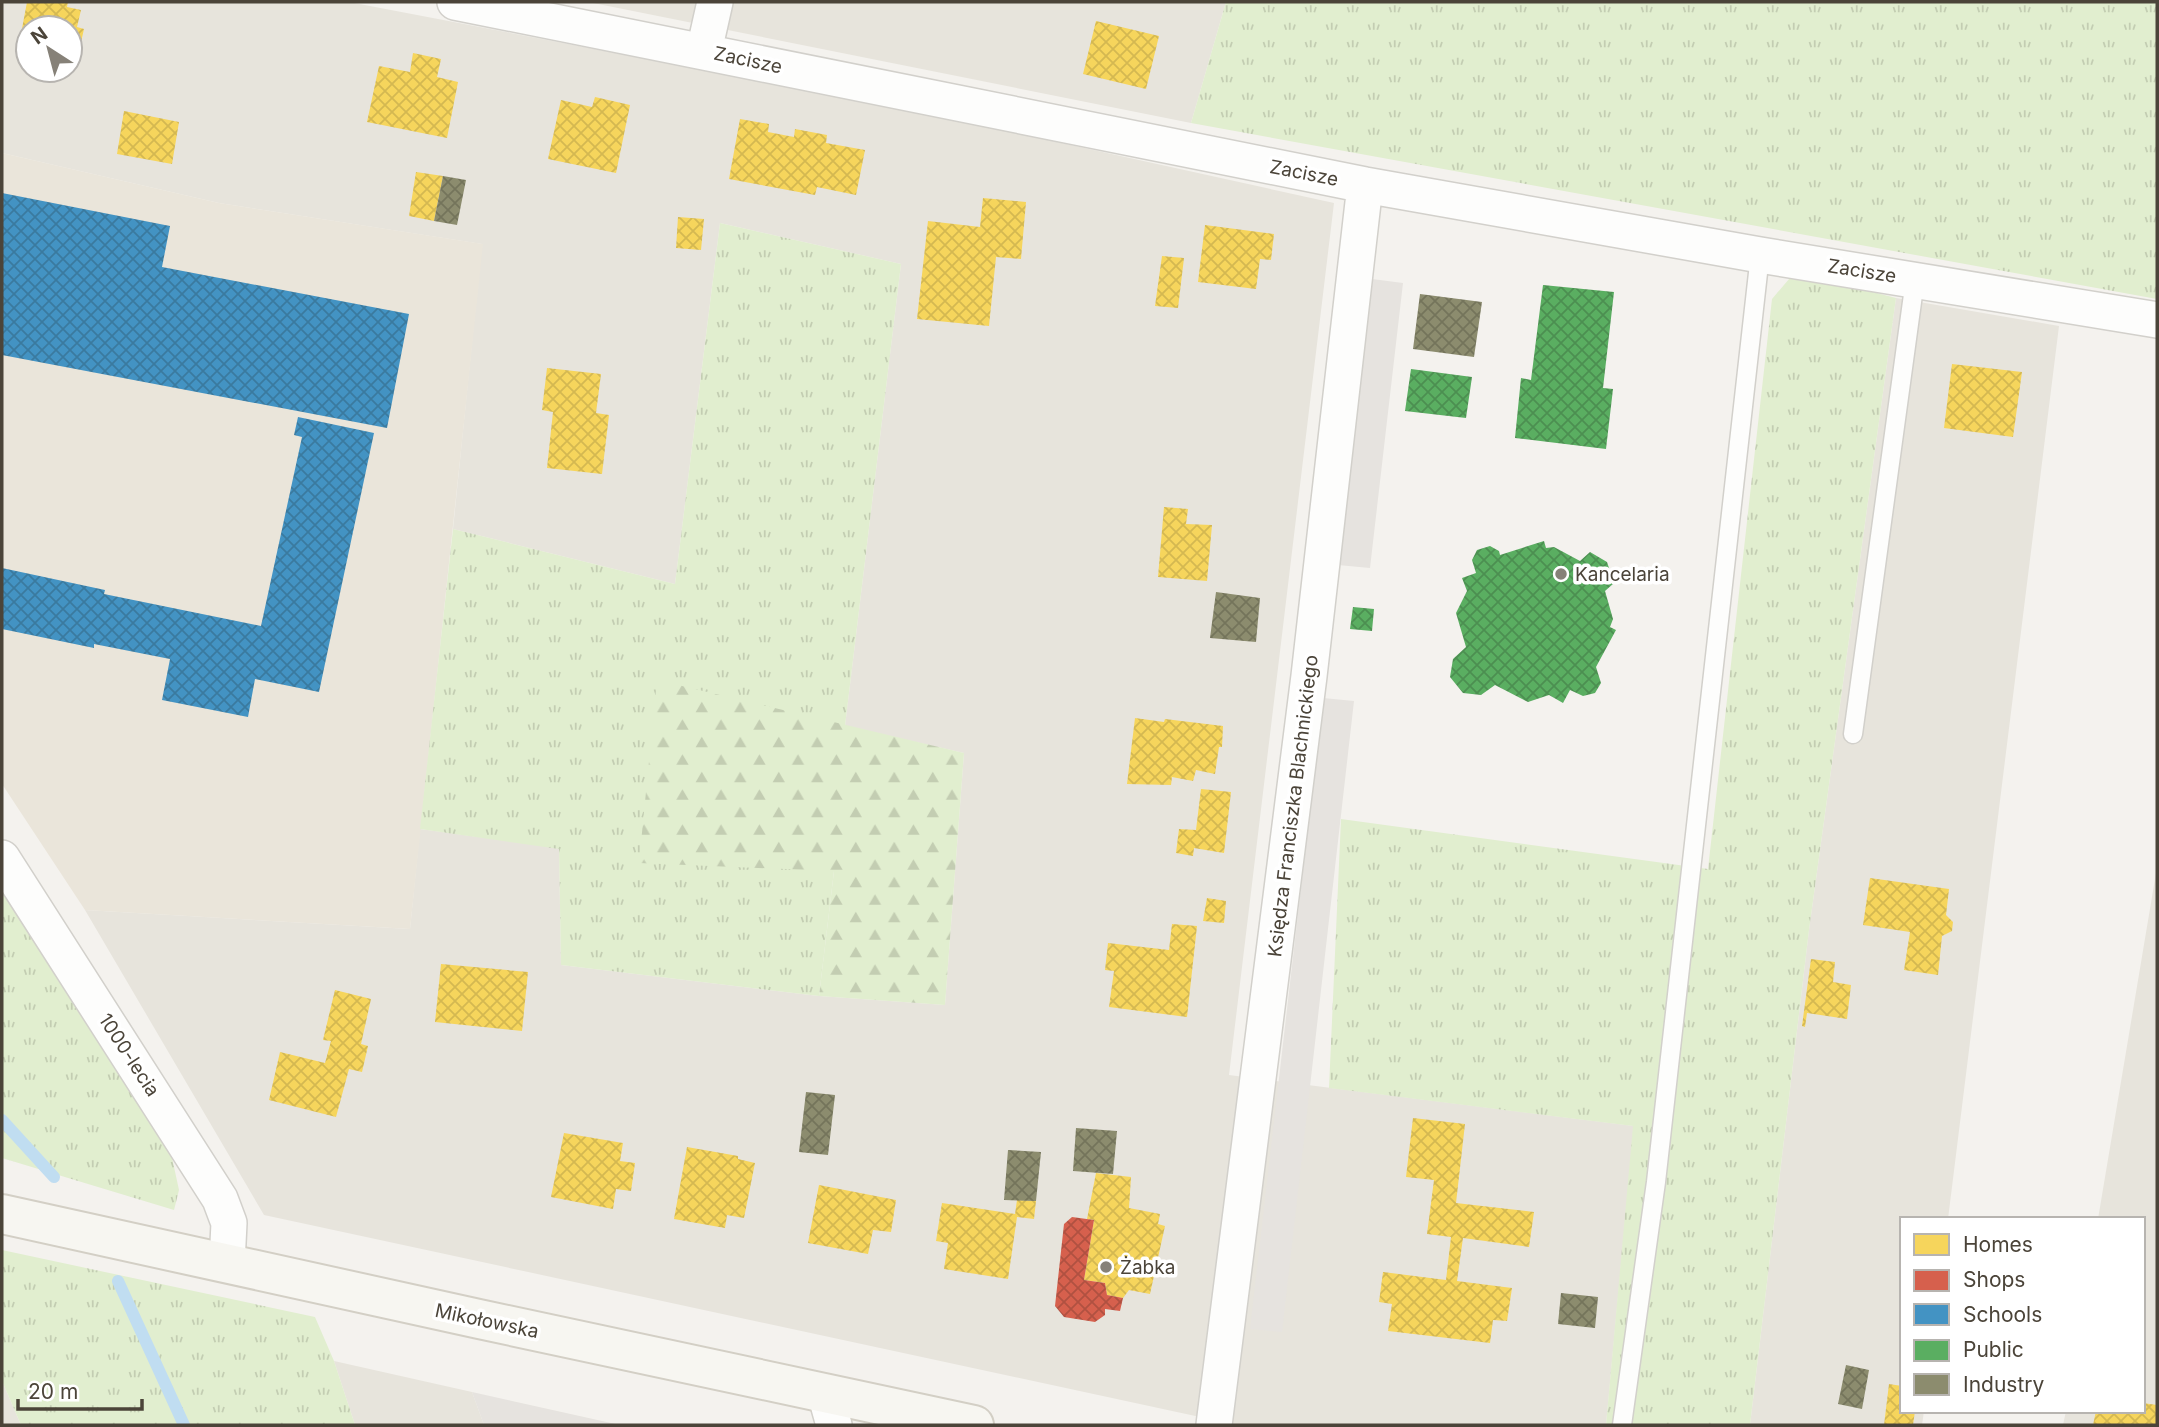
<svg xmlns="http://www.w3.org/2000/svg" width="2159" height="1427" viewBox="0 0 2159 1427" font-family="Inter,sans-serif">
<defs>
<pattern id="grass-tufts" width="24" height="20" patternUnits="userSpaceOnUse" patternTransform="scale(1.75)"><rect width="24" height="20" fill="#e1eecf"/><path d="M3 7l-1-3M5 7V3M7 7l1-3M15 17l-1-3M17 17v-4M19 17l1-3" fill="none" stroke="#c3cdb2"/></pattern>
<pattern id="forest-firs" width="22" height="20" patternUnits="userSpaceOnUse" patternTransform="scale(1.75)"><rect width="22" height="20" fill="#e1eecf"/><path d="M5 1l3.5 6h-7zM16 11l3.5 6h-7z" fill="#c3cdb2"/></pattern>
<pattern id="homes-cross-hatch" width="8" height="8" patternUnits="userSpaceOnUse" patternTransform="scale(1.75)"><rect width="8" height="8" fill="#f6d55c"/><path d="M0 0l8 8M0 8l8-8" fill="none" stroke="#d4b851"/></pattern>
<pattern id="shops-cross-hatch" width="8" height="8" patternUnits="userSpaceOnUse" patternTransform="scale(1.75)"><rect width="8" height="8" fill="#d6604d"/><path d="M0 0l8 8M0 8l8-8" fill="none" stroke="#b05141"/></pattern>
<pattern id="schools-cross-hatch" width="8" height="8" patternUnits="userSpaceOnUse" patternTransform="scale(1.75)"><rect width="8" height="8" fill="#4393c3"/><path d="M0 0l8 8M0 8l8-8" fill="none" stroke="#3a7a9f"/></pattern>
<pattern id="public-cross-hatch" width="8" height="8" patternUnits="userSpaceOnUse" patternTransform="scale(1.75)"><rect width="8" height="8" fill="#5aae61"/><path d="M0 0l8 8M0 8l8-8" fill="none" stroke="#4c8f51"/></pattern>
<pattern id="industry-cross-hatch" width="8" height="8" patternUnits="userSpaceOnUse" patternTransform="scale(1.75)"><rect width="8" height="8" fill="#8c8c6e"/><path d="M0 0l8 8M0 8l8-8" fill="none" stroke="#74745b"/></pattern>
</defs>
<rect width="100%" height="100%" fill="#f4f2ee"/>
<path fill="#e7e4dc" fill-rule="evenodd" d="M2,2H349L902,108L1334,203L1229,1075L1634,1126L1606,1425H1237L264,1215L85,910L410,929L420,829L559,848L561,965L819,996L945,1005L964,753L845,726L901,264L720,223L675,584L453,529L482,244L219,203L2,153ZM28,28H70V70H28Z
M588,2H1226L1191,123Z
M1896,298L2059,326L1948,1219H1902V1411H1924L1922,1425H1750L1809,930Z
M2157,867V1425H2063L2066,1411H2143V1219H2098Z
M334,1361L472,1392L484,1425H355Z
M2,1381L21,1425H2Z"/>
<path fill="#eae5da" d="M2,153L219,203L483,244L410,929L85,910L2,784Z"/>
<path fill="url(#grass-tufts)" d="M1226,2H2157V299L1191,123Z
M720,223L901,264L845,726L657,681L834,871L819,996L561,965L559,849L420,829L453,529L675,584Z
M1795,272L1896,298L1809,930L1750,1425H1606L1633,1126L1329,1088L1341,819L1708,869L1772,299Z
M2,885L116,1070L171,1153L179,1190L174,1210L2,1158Z
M2,1250L315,1317L334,1361L355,1425H21L2,1381Z"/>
<path fill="url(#forest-firs)" d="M657,680L964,753L945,1005L819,996L834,871L639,863Z"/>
<path fill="#e6e3df" d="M1372,279L1403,283L1370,568L1338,565Z
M1323,698L1354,701L1282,1332L1250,1329Z
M472,1392L512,1401L620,1425H484Z"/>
<path fill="url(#homes-cross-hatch)" d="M27,2H68L67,7L81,10L77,27L84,29L79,51L73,50L71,59L70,28H28V52L18,50Z
M1096,21L1159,36L1146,89L1083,74Z
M413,53L441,59L437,77L458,82L447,138L367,122L379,66L410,72Z
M595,97L630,105L616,173L548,159L561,100L592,107Z
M124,111L179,122L172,164L117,154Z
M740,119L769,124L768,132L794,137L795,129L827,135L826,143L865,150L856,195L817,187L815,195L729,179Z
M416,172L443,176L434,221L409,216Z
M983,198L1026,202L1021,259L996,257L989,326L917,319L928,221L980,227Z
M678,217L704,219L701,250L676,248Z
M1205,225L1274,234L1271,260L1260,259L1256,289L1198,282Z
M1162,256L1184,258L1178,308L1155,306Z
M1952,364L2022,372L2013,437L1944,428Z
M547,368L601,374L596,413L609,415L602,474L547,468L553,412L542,410Z
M1164,507L1188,509L1186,524L1212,525L1207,581L1158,577Z
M1135,718L1164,722L1165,719L1223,726L1222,747H1219L1215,774L1196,770L1193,781L1172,777L1171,785L1127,784Z
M1201,789L1231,792L1224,853L1194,848L1193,856L1176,853L1179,829L1196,830Z
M1870,878L1949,889L1946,915L1953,922L1952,931L1942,936L1938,975L1904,970L1910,932L1863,925Z
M1207,898L1226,901L1224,923L1203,921Z
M1172,924L1197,926L1187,1017L1109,1007L1114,971L1105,970L1108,943L1169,950Z
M1811,959L1835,962L1833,982L1851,985L1847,1019L1807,1013L1805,1027L1802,1026Z
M441,964L528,972L522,1031L435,1022Z
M335,990L371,999L361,1044L368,1046L362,1072L349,1069L336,1117L269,1100L280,1052L325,1063L331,1041L323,1040Z
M1413,1118L1465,1124L1456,1203L1534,1212L1529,1247L1463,1238L1457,1281L1512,1288L1507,1321L1493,1320L1490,1343L1388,1331L1392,1304L1379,1302L1383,1272L1446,1280L1451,1237L1427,1234L1434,1180L1406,1177Z
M564,1133L623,1143L620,1161L635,1163L631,1191L616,1189L613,1209L551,1197Z
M687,1147L738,1156V1159L755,1163L744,1218L727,1215L725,1228L674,1219Z
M1096,1173L1131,1177L1129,1208L1160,1214L1158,1224L1165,1226L1150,1294L1129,1290L1123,1298L1107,1295L1105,1283L1084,1280L1094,1220L1087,1219Z
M819,1185L896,1200L891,1232L873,1230L868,1254L808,1243Z
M1017,1200L1036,1201L1034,1219L1017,1217L1008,1279L944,1269L948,1243L936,1241L942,1203L1015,1214Z
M1889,1384L1902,1386V1411H1915L1913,1425H1884Z
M2143,1403L2157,1405V1425H2093L2096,1411H2143Z"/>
<path fill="url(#shops-cross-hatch)" d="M1072,1217L1094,1220L1084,1280L1105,1283L1107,1295L1123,1298L1120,1311L1105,1309V1315L1095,1322L1064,1317L1055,1306L1064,1224Z"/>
<path fill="url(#schools-cross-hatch)" d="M2,193L170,226L162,267L409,314L387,428L2,355Z
M298,417L374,433L319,692L255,679L248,717L162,700L170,659L94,644V648L2,629V568L105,590L104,594L261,626L302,437L294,435Z"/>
<path fill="url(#public-cross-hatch)" d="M1543,285L1614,292L1603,388L1613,389L1606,449L1515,438L1521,378L1531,380Z
M1411,369L1472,377L1466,418L1405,411Z
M1544,541L1546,548L1554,547L1580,561L1590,552L1607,562L1614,583L1605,591L1613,619L1610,627L1616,630L1596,667L1601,683L1595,693L1583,696L1570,690L1563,703L1549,695L1528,702L1495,685L1481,695L1463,693L1450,677L1453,659L1466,647L1456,613L1467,591L1462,578L1476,573L1472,560L1477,550L1490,546L1499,551L1500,555Z
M1353,607L1374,609L1372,631L1350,629Z"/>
<path fill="url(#industry-cross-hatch)" d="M443,176L466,180L457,225L434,221Z
M1420,294L1482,302L1474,357L1413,349Z
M1216,592L1260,598L1256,642L1210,638Z
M806,1092L835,1095L828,1155L799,1152Z
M1076,1128L1117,1131L1113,1174L1073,1171Z
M1008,1150L1041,1152L1036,1201L1004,1200Z
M1561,1293L1598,1297L1595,1328L1558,1324Z
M1846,1365L1869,1370L1862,1409L1838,1404Z"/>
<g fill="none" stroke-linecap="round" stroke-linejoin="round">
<path stroke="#c0ddf1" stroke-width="12" d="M2,1120L54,1177
M118,1281L184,1425"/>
<defs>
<path id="lane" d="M1853,734L1915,280
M1622,1425L1656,1182L1760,255"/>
<path id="street" d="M455,2L1365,185L1760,255L2157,320
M704,51L715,2
M2,858L220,1199L229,1223L227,1263
M825,1393L834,1425
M1214,1425L1309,676L1365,185"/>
<path id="secondary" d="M2,1214L479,1319L974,1425"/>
</defs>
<use href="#lane" stroke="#d2d0cb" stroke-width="21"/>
<use href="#street" stroke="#d2d0cb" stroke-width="38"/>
<use href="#secondary" stroke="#d3cfc5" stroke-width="42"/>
<use href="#lane" stroke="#fdfdfc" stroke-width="18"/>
<use href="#street" stroke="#fdfdfc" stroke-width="35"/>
<use href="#secondary" stroke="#f7f6f1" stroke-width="38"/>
</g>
<g fill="#868178" stroke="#fff" stroke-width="2.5">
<circle cx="1561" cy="574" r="7"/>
<circle cx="1106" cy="1267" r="7"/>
</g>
<g text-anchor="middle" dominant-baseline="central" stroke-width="7" stroke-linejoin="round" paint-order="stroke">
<g font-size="19" fill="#4b4439" stroke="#fff">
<text transform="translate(748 60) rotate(12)">Zacisze</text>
<text transform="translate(1304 173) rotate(11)">Zacisze</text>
<text transform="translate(1862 271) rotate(9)">Zacisze</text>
<text transform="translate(1293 806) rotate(-83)">Księdza Franciszka Blachnickiego</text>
<text transform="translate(129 1055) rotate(57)">1000-lecia</text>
<text transform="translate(487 1321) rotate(12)">Mikołowska</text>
</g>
<g font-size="19" fill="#4b4439" stroke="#fff" text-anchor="start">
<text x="1575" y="574">Kancelaria</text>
<text x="1120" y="1267">Żabka</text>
</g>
</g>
<rect width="2159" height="1427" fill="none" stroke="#4b4439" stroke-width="7"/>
<rect x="1900" y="1217" width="245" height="196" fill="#ffffff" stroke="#b7b4b0" stroke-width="2"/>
<rect x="1914" y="1234" width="35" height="21" fill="#f6d55c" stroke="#b7b4b0" stroke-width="2"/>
<text x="1963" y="1252" font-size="21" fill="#4b4439">Homes</text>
<rect x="1914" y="1270" width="35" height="21" fill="#d6604d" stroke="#b7b4b0" stroke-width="2"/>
<text x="1963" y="1287" font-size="21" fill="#4b4439">Shops</text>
<rect x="1914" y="1304" width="35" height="21" fill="#4393c3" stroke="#b7b4b0" stroke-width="2"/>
<text x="1963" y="1322" font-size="21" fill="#4b4439">Schools</text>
<rect x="1914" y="1340" width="35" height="21" fill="#5aae61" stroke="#b7b4b0" stroke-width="2"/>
<text x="1963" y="1357" font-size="21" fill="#4b4439">Public</text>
<rect x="1914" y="1374" width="35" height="21" fill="#8c8c6e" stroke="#b7b4b0" stroke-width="2"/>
<text x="1963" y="1392" font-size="21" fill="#4b4439">Industry</text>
<g transform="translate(49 49) rotate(324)"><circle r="33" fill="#ffffff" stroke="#b7b4b0" stroke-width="2"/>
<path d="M0-5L12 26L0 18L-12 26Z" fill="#868178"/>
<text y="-10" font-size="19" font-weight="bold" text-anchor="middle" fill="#4b4439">N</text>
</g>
<path d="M18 1399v10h124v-10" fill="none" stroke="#4b4439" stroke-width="3.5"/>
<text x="28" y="1399" font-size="21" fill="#4b4439" stroke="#ffffff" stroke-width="5" paint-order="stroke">20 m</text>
</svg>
